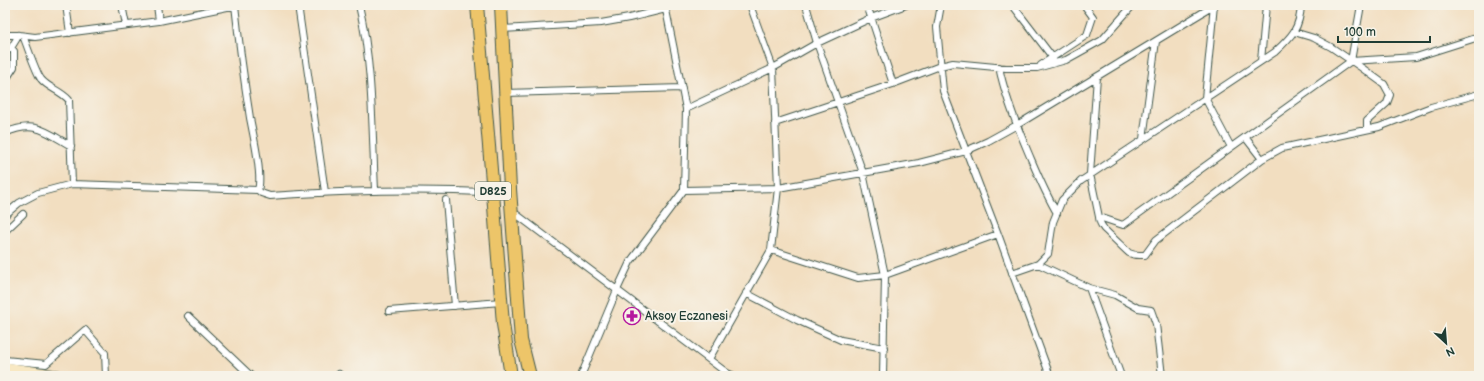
<svg xmlns="http://www.w3.org/2000/svg" width="1484" height="381" viewBox="0 0 1484 381" font-family="'Balsamiq Sans',sans-serif">
<rect width="100%" height="100%" fill="#f7f3e8"/>
<filter id="ink" filterUnits="userSpaceOnUse"><feTurbulence type="fractalNoise" baseFrequency=".025" numOctaves="2"/><feDisplacementMap in="SourceGraphic" scale="8" xChannelSelector="R" yChannelSelector="G"/><feConvolveMatrix kernelMatrix="1 2 1 2 8 2 1 2 1" color-interpolation-filters="sRGB"/></filter>
<filter id="wash" filterUnits="userSpaceOnUse"><feTurbulence type="fractalNoise" baseFrequency=".012" numOctaves="4" result="noise"/><feDisplacementMap in="SourceGraphic" scale="16" xChannelSelector="R" yChannelSelector="G"/><feGaussianBlur stdDeviation="0.9" result="paint"/><feColorMatrix in="noise" values="0 0 0 0 0 0 0 0 0 0 0 0 0 0 0 0 0 1.4 0 .05"/><feComposite in="paint" operator="in"/></filter>
<g filter="url(#wash)">
<rect width="100%" height="100%" fill="#f2dec0"/>
</g>
<g filter="url(#ink)">
<g fill="none" stroke-linecap="round" stroke-linejoin="round">
<defs>
<path id="street" d="M66,5L70,33
M122,5L126,25
M157,5L159,21
M235,5C239,43 244,80 250,118C253,134 263,176 258,190
M298,5L325,192
M359,5C373,65 372,129 375,190
M806,5L817,43L863,173L885,275L883,376
M867,5L893,84
M941,5L937,27L943,91L998,234L1050,376
M1014,5V7L1053,58
M1214,5L1205,98L1231,147
M502,29L601,23L629,18L666,9
M1294,32L1314,38L1331,47L1362,68L1384,84L1390,95L1387,103L1367,121V129
M5,35H19L35,37L159,21L237,5
M23,36C27,45 36,73 41,79C48,88 60,90 69,100L72,184
M5,52L11,48L19,35
M1261,61L1266,5
M1351,61L1361,5
M1041,65L1087,35L1093,17L1084,5
M999,67C1005,96 1016,124 1028,152C1037,173 1045,193 1057,213
M1097,77L1090,174L1099,217L1123,225L1351,61L1416,57L1479,37
M5,81L14,67V51L11,48
M505,93L682,88
M686,109L773,68L817,43L871,18L906,5
M775,123L893,84L940,66L953,63L1006,68H1037L1066,60L1102,40L1133,5
M5,133C35,120 45,131 71,146
M1245,137L1262,159
M1143,139L1156,41
M684,190L778,188L919,163L966,151L988,141L1017,125L1215,5
M446,200L455,306
M512,211L727,373L734,376
M5,215L19,203L38,193L72,184L258,190L261,193L270,196C345,191 419,188 493,193
M1099,217C1099,221 1101,225 1104,229C1107,232 1128,252 1129,253C1135,256 1139,255 1145,255L1156,240L1262,159L1282,148L1379,127L1431,107L1479,94
M5,231L23,214
M771,250L858,278L885,275L998,234
M1038,264L1089,288L1121,376
M1012,273L1038,264L1048,254L1053,222L1062,200L1081,181L1275,52C1291,37 1300,29 1301,5
M1089,288L1115,295L1138,308L1151,310L1156,324L1162,376
M746,293L797,320L841,340L884,348
M389,311L501,302
M188,316L251,376
M709,359L771,250L778,188L773,68L750,5
M5,360L46,364L85,330L105,353L106,376
M337,376L339,374L341,376
M581,376L617,290L630,262L684,190L686,109L665,5"/>
<path id="secondary" d="M5,367L67,376"/>
<path id="highway" d="M477,5L493,193L503,324L511,376
M501,5L510,189L521,340L530,376"/>
</defs>
<use href="#street" stroke="#3f5549" stroke-width="8"/>
<use href="#secondary" stroke="#3f5549" stroke-width="10"/>
<use href="#highway" stroke="#3f5549" stroke-width="14"/>
<use href="#street" stroke="#fff" stroke-width="6"/>
<use href="#secondary" stroke="#f8e8c3" stroke-width="9"/>
<use href="#highway" stroke="#edc569" stroke-width="12"/>
</g>
</g>
<defs>
<symbol id="pharmacy-ring" viewBox="-11 -11 22 22"><circle r="9.5" fill="#f7f3e8" stroke="#b5179e" stroke-width="1.5"/><path d="M-2-6h4v4h4v4h-4v4h-4v-4h-4v-4h4Z" fill="#b5179e"/></symbol>
</defs>
<g fill-rule="evenodd">
<use href="#pharmacy-ring" x="622" y="306" width="20" height="20"/>
</g>
<g text-anchor="middle" dominant-baseline="central" stroke-width="4" stroke-linejoin="round" paint-order="stroke">
<rect fill="#f7f3e8" stroke="#60746a" stroke-width="1" x="475" y="182" width="36" height="18" rx="3"/>
<g font-size="11" font-weight="bold" fill="#1f3d34">
<text x="493" y="191">D825</text>
</g>
<g font-size="12" fill="#1f3d34" stroke="#f7f3e8" text-anchor="start">
<text x="645" y="316">Aksoy Eczanesi</text>
</g>
</g>
<rect width="1484" height="381" fill="none" stroke="#f7f3e8" stroke-width="20"/>
<g transform="translate(1446 343) rotate(154)" stroke="#f7f3e8" stroke-width="3" paint-order="stroke">
<path d="M0-3L7 15L0 10L-7 15Z" fill="#1f3d34"/>
<text y="-6" font-size="11" font-weight="bold" text-anchor="middle" fill="#1f3d34">N</text>
</g>
<path d="M1338 36v6h92v-6" fill="none" stroke="#1f3d34" stroke-width="2"/>
<text x="1344" y="36" font-size="12" fill="#1f3d34" stroke="#f7f3e8" stroke-width="3" paint-order="stroke">100 m</text>
</svg>
